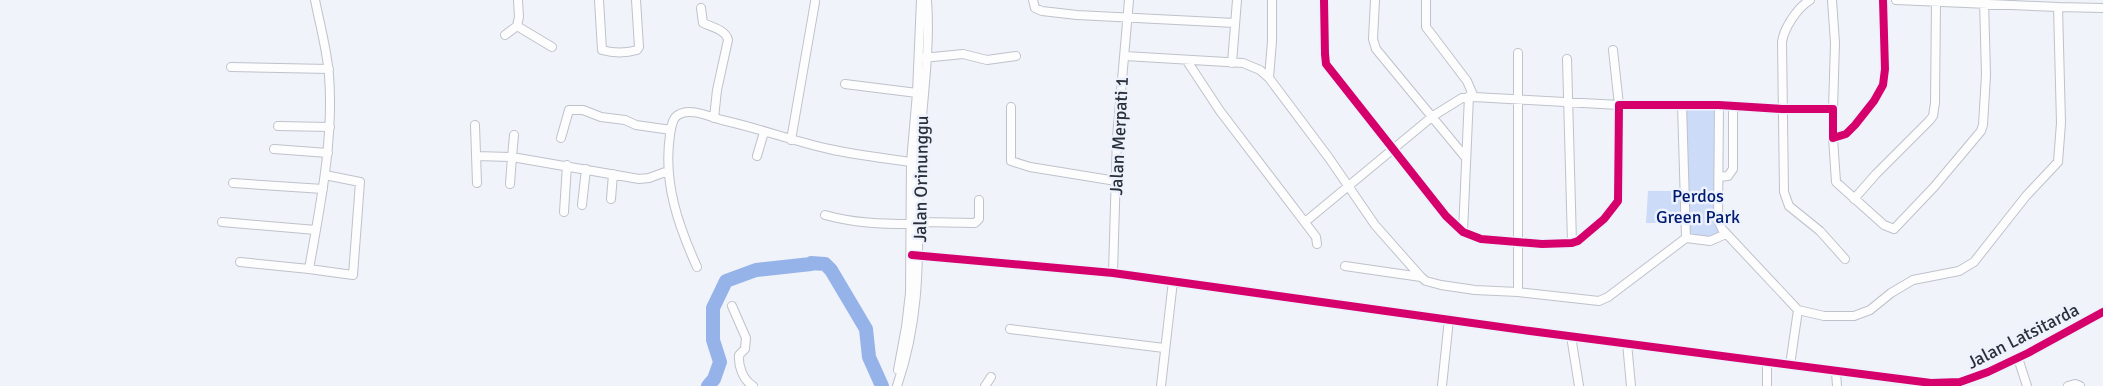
<svg xmlns="http://www.w3.org/2000/svg" width="2103" height="386" viewBox="0 0 2103 386" font-family="Signika,sans-serif">
<rect width="100%" height="100%" fill="#f0f3fa"/>
<path fill="#ccdbf7" d="M1682,105L1718,106V177L1722,235L1710,241L1686,238V223H1646L1648,191H1684Z"/>
<g fill="none" stroke-linecap="round" stroke-linejoin="round">
<path stroke="#96b3e9" stroke-width="14" d="M811,263L825,264L831,270L866,329L869,357L882,386
M708,386L714,379L720,362L713,340V308L726,281L756,270L811,264"/>
<defs>
<path id="minor" d="M599,0L602,50C613,53 626,53 637,50L639,47L636,0
M1033,0L1035,8L1042,11L1077,15L1235,23
M1272,0V41L1269,78L1329,158L1375,225L1421,277L1426,281L1441,285L1475,290L1518,292V53
M1324,0L1325,54L1326,64L1446,216L1463,232L1481,239L1542,244L1572,243L1578,241L1604,219L1618,201L1619,105H1719L1782,109H1833V138L1846,134L1855,125L1874,101L1883,85L1885,69L1883,0
M1375,0L1373,39L1376,49L1466,158
M1426,0V27L1467,81L1474,97
M1810,0C1797,8 1784,28 1782,42L1784,192L1789,206L1820,231L1845,259
M1832,0L1835,43L1833,109
M2058,7L2103,8
M701,8L703,23C712,27 726,30 728,40L717,90L714,118
M517,26L552,47
M505,35L517,26L519,17L518,0
M1125,56L1243,63L1260,70L1269,78
M923,58L963,54L987,60L1016,56
M1567,59L1572,243
M1187,61L1220,111L1316,237L1317,244
M1232,63L1237,0
M231,67L329,69
M845,84L917,93
M1719,105L1718,220L1722,229L1798,310L1824,316H1854L1870,310L1891,293L1913,280L1959,271L1974,262L2026,196L2058,162L2061,123L2058,7L1896,0
M1011,107V161L1030,167L1116,181
M475,125L477,183
M278,126L330,127
M514,135L512,157L639,179L649,178L668,171
M561,138L569,110H583L601,117L625,120L636,125L671,130
M1833,138L1836,182L1884,225L1894,229L1934,187L1981,131L1983,125L1986,75L1984,0
M791,140L815,2
M274,149L328,153
M476,156L512,157L510,184
M757,156L764,132
M1719,177L1728,176L1733,169V107
M233,183L323,189
M611,199L613,174
M1854,199L1876,174L1929,121L1933,116L1935,103L1936,3
M582,205L586,169
M564,212L567,165
M825,215C853,223 881,224 911,224
M222,222L316,230
M920,222L975,223L979,219V200
M1305,222L1433,116L1462,98L1474,97L1619,105L1613,50
M1463,232L1469,96
M1686,238L1710,241L1726,234
M912,255L1113,273L1530,331L1931,383L1960,382L1988,372L2028,353L2103,312
M240,262L309,269C320,206 334,140 329,75C327,50 320,25 315,0
M1345,266L1421,277
M697,267C678,225 663,182 670,135C671,129 672,118 678,115C690,107 710,117 722,120C758,128 793,141 829,149C856,155 884,158 911,162
M309,269L353,275L360,182L325,175
M1113,273L1117,137L1129,0
M1518,292L1599,301L1608,297L1686,238L1682,105
M732,306L746,338L745,349L739,355C738,366 743,380 753,386
M1010,329L1164,348
M1571,336L1579,386
M1627,343L1631,386
M2018,358L2027,386
M1790,365L1798,310
M898,370L906,327L910,293L911,162L917,93L921,0
M1836,372L1837,386
M897,386C924,308 917,240 919,160C921,107 931,53 927,0
M985,386L991,377
M1161,386L1173,281
M1442,386L1449,319
M1767,386V363
M2068,386L2075,384L2080,386"/>
</defs>
<use href="#minor" stroke="#bec2ca" stroke-width="10"/>
<use href="#minor" stroke="#fdfdfe" stroke-width="8"/>
<defs>
<path id="cycleway" d="M1324,0L1325,54L1326,64L1446,216L1463,232L1481,239L1542,244L1572,243L1578,241L1604,219L1618,201L1619,105H1719L1782,109H1833V138L1846,134L1855,125L1874,101L1883,85L1885,69L1883,0
M912,255L1113,273L1530,331L1931,383L1960,382L1988,372L2028,353L2103,312"/>
</defs>
<use href="#cycleway" stroke="#edf2fd" stroke-width="11"/>
<use href="#cycleway" stroke="#d6006c" stroke-width="8"/>
</g>
<g text-anchor="middle" dominant-baseline="central" stroke-width="5" stroke-linejoin="round" paint-order="stroke">
<g font-size="18" fill="#2a303a" stroke="#edf2fd">
<text transform="translate(1119 136) rotate(-87)">Jalan Merpati 1</text>
<text transform="translate(921 179) rotate(-89)">Jalan Orinunggu</text>
<text transform="translate(2023 336) rotate(-27)">Jalan Latsitarda</text>
</g>
<g font-size="18" fill="#001b71" stroke="#edf2fd">
<text x="1698" y="196">Perdos<tspan x="1698" dy="21">Green Park</tspan></text>
</g>
</g>
</svg>
